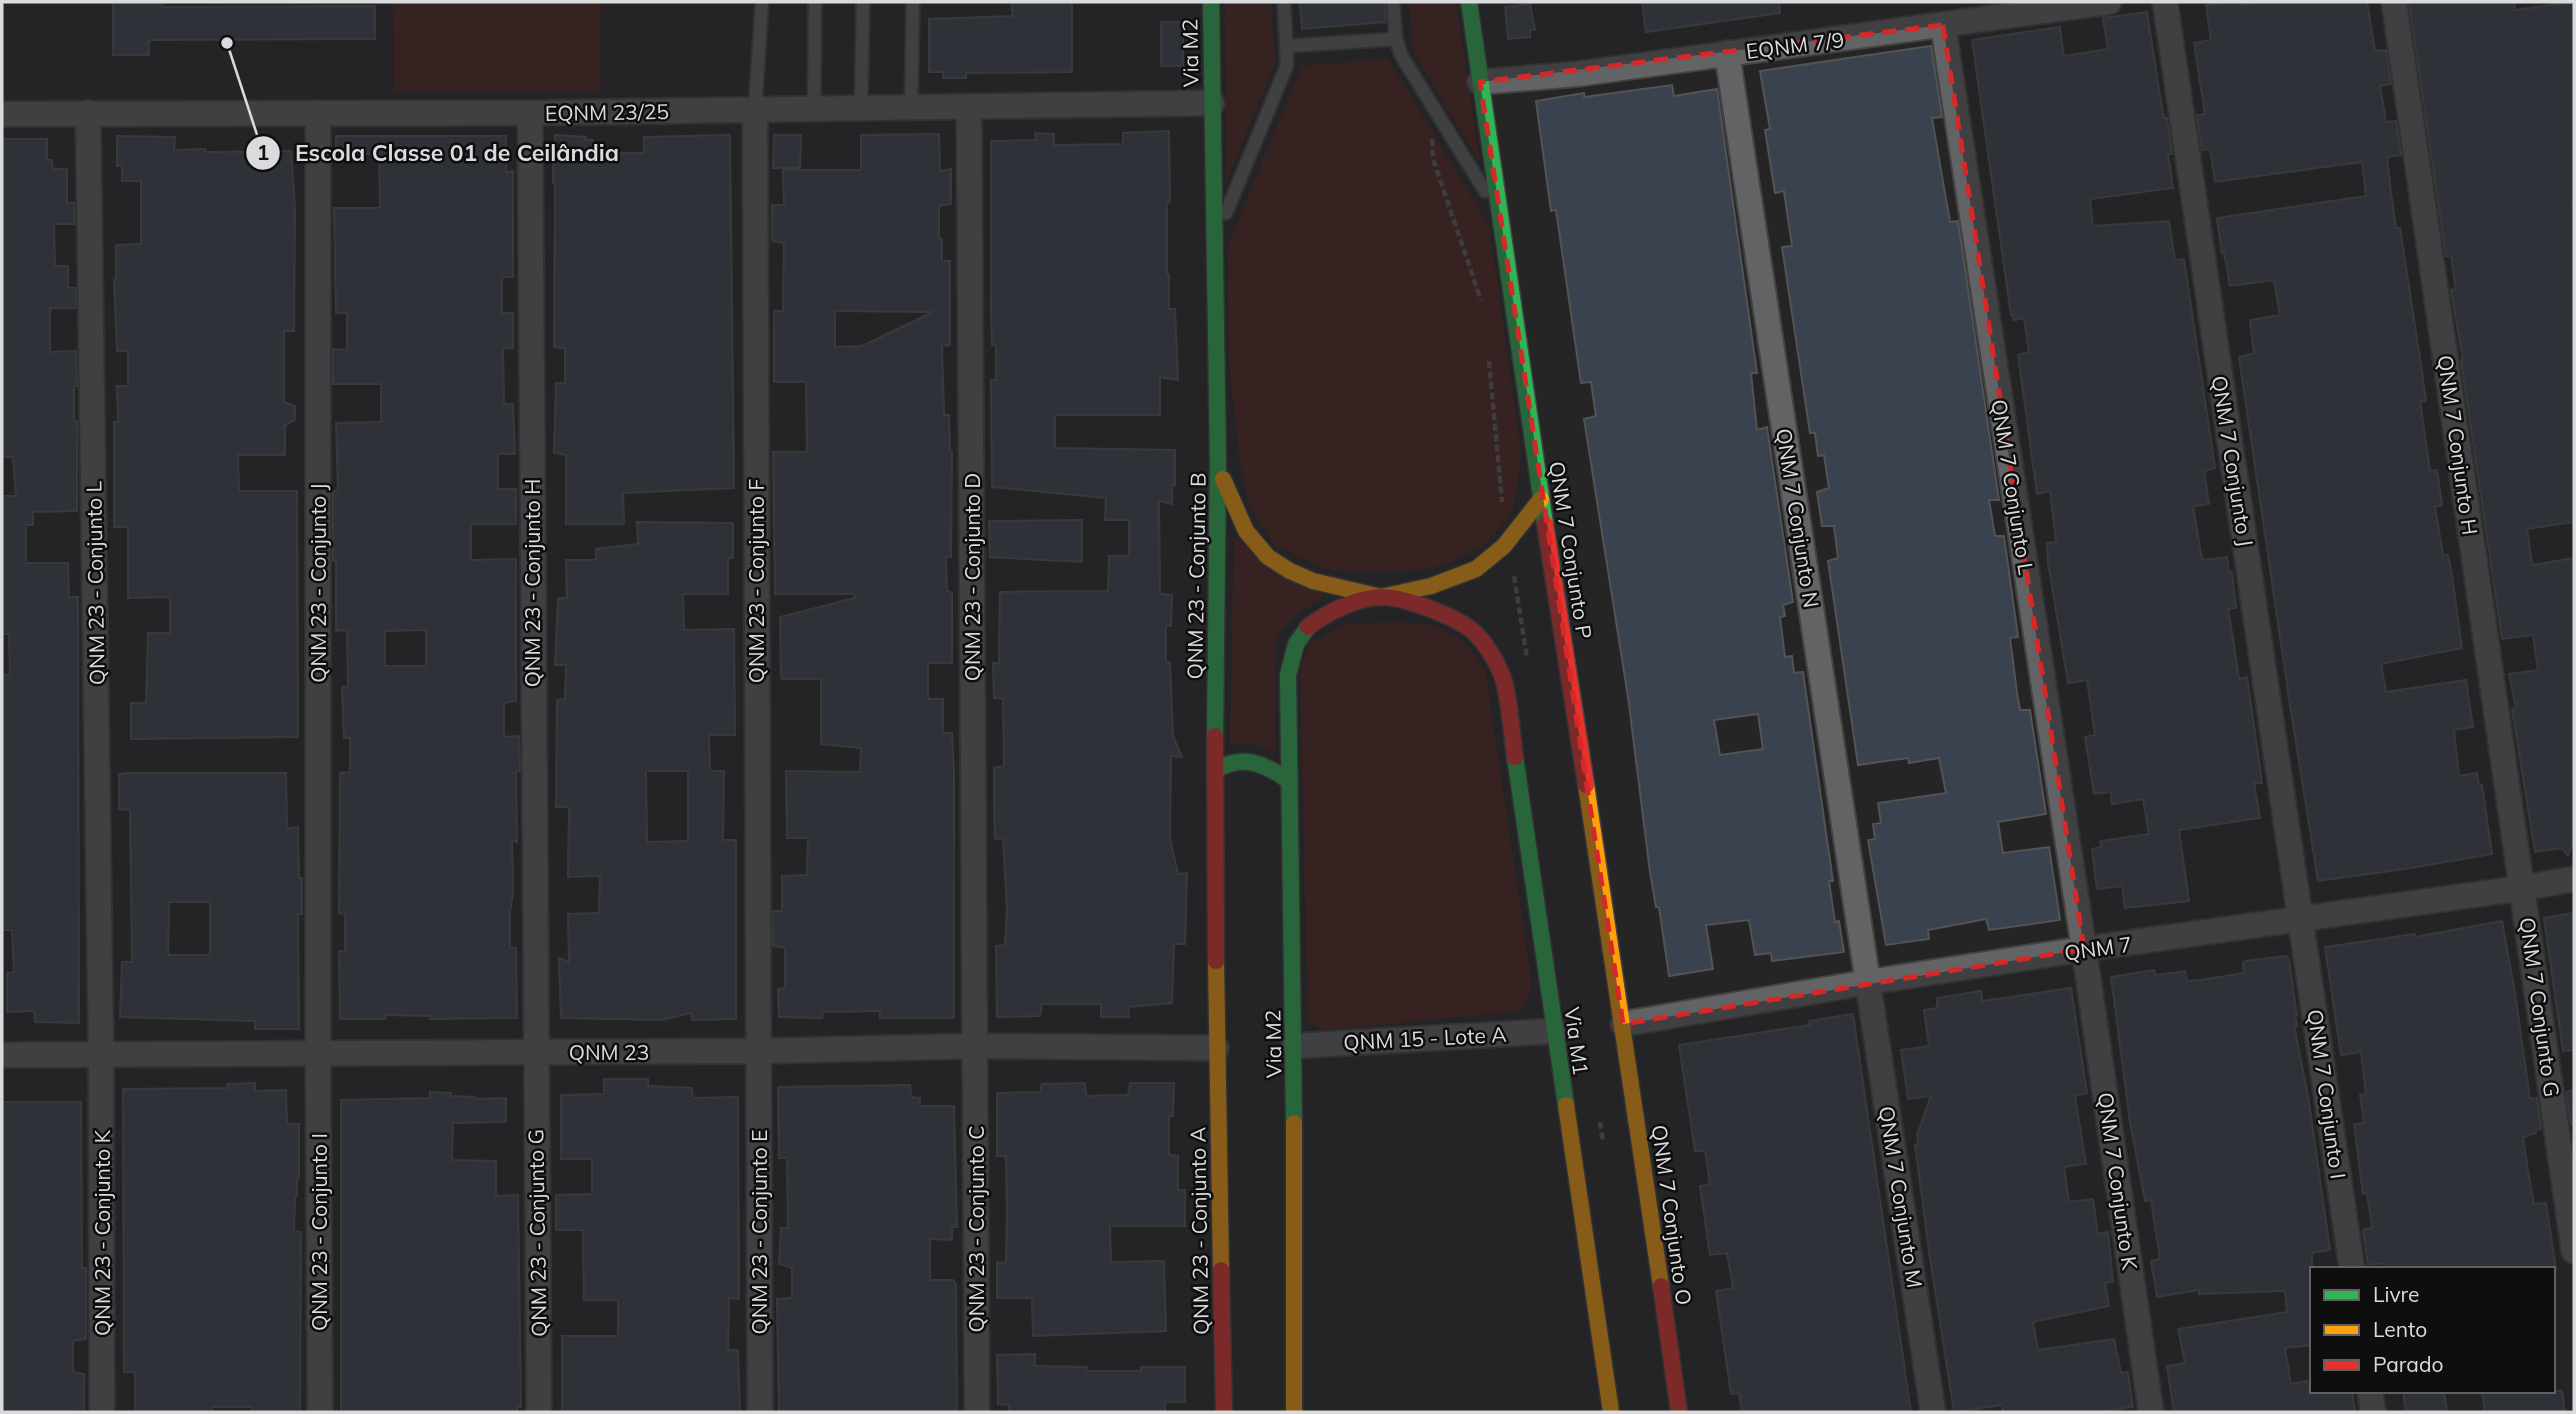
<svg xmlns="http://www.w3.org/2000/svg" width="2576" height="1414" viewBox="0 0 2576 1414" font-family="Mulish,sans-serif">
<rect width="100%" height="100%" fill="#252526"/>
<path fill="#4f1f1e" d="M393,2H601L599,92L394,91Z
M1225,2H1271L1275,63L1226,183Z
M1409,2H1456L1480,162L1413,52Z
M1388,59L1489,226L1521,451L1517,489L1511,515L1481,548L1444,565L1420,570L1351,571L1324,568L1274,545L1250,505L1246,491L1240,463L1229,359L1227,248L1302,66Z
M1234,538L1326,596C1307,607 1285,620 1276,640L1275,754C1260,744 1248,741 1230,744Z
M1395,622L1428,624L1461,638L1485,669L1531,979C1531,993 1528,1001 1518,1011L1324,1030L1308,1021L1300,670L1308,646L1342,624Z"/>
<path fill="#3b424f" stroke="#535354" stroke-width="2" fill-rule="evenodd" d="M113,2H162V7L375,6V39L149,40V55H113Z
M1011,2H1072V72L966,73V78H943V72H929V19L1013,16Z
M1300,2H1384L1386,22L1302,29Z
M1642,2H1779L1780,13L1646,32Z
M2230,2H2241V5L2263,2H2367L2375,51L2386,50L2391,84L2380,86L2386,122L2396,121L2401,155L2387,157L2391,193L2396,228H2400L2421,365L2426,401H2420L2430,471L2437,470L2442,505L2435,507L2443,555H2448L2452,575L2462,648L2381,664L2386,692L2466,680L2473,727L2454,730L2459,776L2477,773L2479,785H2482L2492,854L2405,869L2318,881L2290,705L2239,357L2254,353L2250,320L2280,315L2274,280L2230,286L2224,252L2222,253L2217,218L2366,196L2362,162L2215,182L2210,149L2202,150L2197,115L2205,114L2194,43L2211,40L2206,5Z
M2409,2H2514L2515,10L2574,2V201L2572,202L2574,223V522L2527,529L2532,565L2574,558V839L2568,856L2562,848L2535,852L2512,709L2516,708L2509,674L2538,670L2533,635L2502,639L2461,360H2463L2451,290L2456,289L2451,256H2446Z
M1530,4L1535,30H1530V37L1508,39L1505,7Z
M2147,12L2158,84L2164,118H2167L2172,154H2168L2173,188L2090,199L2093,226L2169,221L2175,260L2184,259L2215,468L2204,471L2209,504L2193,506L2202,560L2227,557L2229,572H2232L2236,608L2228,609L2233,639L2239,679L2247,677L2262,783H2254L2260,818L2179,830L2189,901L2125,908L2122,886L2097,889L2092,849L2101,847L2100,841L2149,834L2143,799L2112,804L2111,792L2094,794L2085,737L2095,735L2087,680L2068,683L2048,563L2047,543L2056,542L2050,491L2037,494L2018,355L2029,352L2024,318L2014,320L2013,315H2011L1972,40L2060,27L2064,56L2108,49L2103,18Z
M1161,22H1183V66H1161Z
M1931,46L1942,117L1932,118L1950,222L1958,221L1999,500H1989L1995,536H2004L2018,637L2010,638L2017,693L2020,710H2030L2046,814L1998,822L2003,853L2049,847L2060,920L1989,930L1986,919L1928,930L1929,939L1886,945L1868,840L1875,839L1873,824L1881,823L1878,803L1946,793L1939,758L1909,763L1908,758L1858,765L1828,561L1838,558L1834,526H1822L1817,492L1829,488L1824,455L1818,456L1815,433H1810L1782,247L1792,246L1784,191L1775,193L1765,130L1770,129L1760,71Z
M1672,85L1674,96L1717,89L1757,373H1751L1757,430L1767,427L1793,602L1783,605L1785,616L1780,617L1785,657L1792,656L1794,673L1803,672L1833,881H1829L1835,922L1839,921L1844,952L1772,961L1771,953L1755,955L1749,920L1706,925L1713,969L1669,976L1659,907H1656L1650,872L1628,697L1584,419L1596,416L1591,382L1581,383L1556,210L1551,211L1536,101L1584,93V97ZM1758,714L1763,749L1720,755L1714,720Z
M1169,131L1170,202L1167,203V274H1169V309H1175L1178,380L1160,377V415H1055V448L1175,450V485H1172V504L1159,501L1160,594L1172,595L1171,626H1166V662H1170L1173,736L1182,757L1171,756L1170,838L1178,874L1187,873L1185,944H1174L1172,1003L1128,1007L1129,1017H1101V1004H1042L1040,1016L997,1017L996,946L1005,945L1007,910L1003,838L995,839L994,804V768L1004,766L1003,699L994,698L993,663H999L1000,592L1108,591L1109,556H1129V520H1105L1106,498L992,487L991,380H996V345H992L991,310V141L1036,140L1035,133L1054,134V145L1123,144V133Z
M939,134L940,171L951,169V204L939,206V239H942V261H950V345L942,346L944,415H949L950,451H952L951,557H946L947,591L952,593V663H928V699H943V733H952L954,769V1018H880V1011L823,1012L822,1018L779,1017L778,989L785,988V948L773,946V911H782V876L807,875L808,838H787L786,771L860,772L861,748L821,744V679H782L781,674L780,617L855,598L854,594H775L773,452H807L806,382H774V311H783L784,243L772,241V205H784L783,170H861V135ZM835,311L933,312L862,346L835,347Z
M555,135L586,137V140H593V146H599V153H644V137L730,135L734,488L623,493L624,524H566V455L554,453L556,383H565V348L554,347L555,183H553V164H555Z
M774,135H801L800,168H773Z
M117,136L175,137L174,150L205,149V152L291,151L295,209L294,331H284V402L295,406V420L285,425V455H238L239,491H297L298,737L131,739V703H146L148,633H170V597L128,598V527H114V422H118L117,386H128V351H117L114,280H116V245L141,244V181H122V166H117Z
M336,136H506V172L513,171V277H502V313H513V348H503L504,404H513L515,454H498V489H516V524H471V560L516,559V701L504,703V737L519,736L520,771L516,772L517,842L512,840L513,892L510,912V948H516L517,1018L430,1019V1016L386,1015L385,1019H340L339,951L345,952V914L339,913L340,773L350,772V738H344L342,687H348L347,630L336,631V561H333V491H338L336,423L381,422V384H333V349L347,350V313H336L334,208H380L379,154H336ZM426,630V666H385V631Z
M2,139H47V160H52L53,169H67V203H74L75,224H54L55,266H68V288H76V308H50V352L76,351L77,386H74V421H77V511L33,512V525H26V563H68L69,597H78L79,1023L35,1022L34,1011L7,1012V973L14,972L12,930H2V675H10L9,634H2V496H16L13,457H2Z
M1082,520V562L990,557L989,521Z
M637,522L733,523V558H728V594H683L684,630L734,629L735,735H709L710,771H724L723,840H736V1019L692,1020L691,1013L662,1020L561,1018L559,958L569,962L568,914L599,913L600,876L568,877L569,807H556L557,700L565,699L566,665H555L558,598H567L566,560H596V549L638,544ZM646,771H688V841L647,842Z
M127,773H286L287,829L298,827L299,878H302V914H298L299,1029H255V1021L120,1017L122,962H132L130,810L119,809V774ZM169,902H210V955H168Z
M2574,913V1050L2563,1051L2544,918Z
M2502,921L2515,993L2530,1099L2537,1098L2541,1129L2536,1130V1133L2523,1137L2528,1171L2534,1204L2546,1203L2556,1269H2385L2384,1263L2368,1265L2363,1230L2372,1228L2367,1193L2363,1194L2354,1124L2364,1123L2360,1095L2366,1094L2361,1052L2341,1055L2325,947L2415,934V937Z
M2286,956L2289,960L2297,1015H2295L2297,1026H2294L2308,1096L2330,1250L2312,1253V1345L2285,1348L2291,1384L2307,1381L2308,1386H2312V1391H2352L2355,1412H2174L2167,1366L2185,1363L2178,1329L2287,1312L2285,1291L2199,1294V1290L2157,1297L2151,1261L2160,1259L2151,1200L2145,1201L2130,1122L2111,977L2154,970L2155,975L2185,971L2187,981L2201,980L2244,973L2243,963L2246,961Z
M2071,988L2087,1093L2075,1096L2086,1164L2064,1167L2069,1202L2093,1199L2098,1234L2108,1232L2113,1282L2105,1283L2109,1306L2033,1322L2038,1350L2114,1339L2121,1373L2128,1372L2133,1407L2096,1412H2003L2002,1405L1954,1412L1930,1258L1915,1145H1918L1917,1135L1931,1096L1908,1099L1901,1050L1929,1046L1924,1010L1937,1008V998L1981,991L1982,1001Z
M1853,1014L1911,1412H1742L1739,1393L1731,1394L1716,1291L1733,1288L1727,1253L1710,1255L1700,1186L1710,1184L1705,1151H1695L1679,1045L1810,1025L1809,1021Z
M604,1079H648V1086L692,1088L693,1098L738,1097L739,1299L729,1298L728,1350H738L740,1412H562V1336H618V1300H584L583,1230H556V1195L592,1194V1159H561V1095L604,1094Z
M255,1083V1091L286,1090L287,1124H299V1178H297V1196H295L294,1232H301L300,1412H252V1407H212V1412H135V1372H124L123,1089L228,1088L227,1084Z
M1085,1083L1086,1096L1128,1095L1130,1083H1174L1173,1116H1169V1155L1178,1156V1190H1185V1226H1110L1111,1262L1164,1261L1166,1331L1033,1336L1032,1298H997V1262L1006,1263L1007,1213L1006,1156H997V1093L1040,1092L1042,1084Z
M910,1085L911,1097L920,1098V1106H954L957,1227H952V1240L930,1239V1280H953L956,1284L957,1412H779L777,1299L792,1298V1268L779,1264L781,1228H788L787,1158H779L778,1087Z
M2574,1090V1123L2571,1124L2566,1092Z
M430,1092L451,1093V1096L474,1097V1099L506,1098V1122L453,1123L452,1160L496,1161V1196L518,1195L521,1407H517V1412H341V1100L430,1098Z
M2,1102H81L82,1268H86V1339L73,1341V1372L84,1374V1409L77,1408V1412H2Z
M1035,1354V1366L1087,1367L1086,1371H1141V1367H1185V1402H1165V1412H1009V1405L998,1404L997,1355Z
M2403,1391H2444L2447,1412H2406Z
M2482,1391H2562L2565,1412H2485Z"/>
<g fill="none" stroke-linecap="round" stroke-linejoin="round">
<defs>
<path id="lane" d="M1393,2L1396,39L1401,55L1485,191
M1287,46L1396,39
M861,109L863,2
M911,109L913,2
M755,110L762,2
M814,110L815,2
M1226,213L1287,65L1284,2"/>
<path id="street" d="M2165,2L2352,1269
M2394,2L2574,1251
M1943,25L2084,949L2151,1412
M1727,53L1933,1412
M1480,82L1577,74L2109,2
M969,108L977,1412
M755,110L760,1412
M88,113L101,1053L102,1412
M318,113V1053L320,1412
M530,113L539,1412
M2,114L530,113L1212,103
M1623,1024L1869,982L2084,949L2523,888L2574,879
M1294,1046L1555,1031
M2,1055L758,1051L975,1046L1216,1048
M2370,1391L2373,1412"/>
<path id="fast" d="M1211,2L1218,463L1215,736
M1469,2L1545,524
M1515,757L1566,1105
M1215,771C1241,753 1266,764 1289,781
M1294,1123L1288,675L1296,644L1308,627"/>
<path id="slow" d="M1223,479L1246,531L1268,557L1290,571L1313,581L1381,597L1431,586L1476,569L1504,546L1541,499
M1586,785L1661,1286
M1216,961L1221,1270
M1566,1105L1611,1412
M1294,1123V1412"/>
<path id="jam" d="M1545,524L1586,785
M1308,627C1328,612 1356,598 1381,597C1405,597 1458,617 1475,633C1486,644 1495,659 1501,673C1509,690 1512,737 1515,757
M1215,736L1216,961
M1221,1270L1224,1412
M1661,1286L1679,1412"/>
</defs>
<use href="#lane" stroke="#434344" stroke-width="16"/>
<use href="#street" stroke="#434344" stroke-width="28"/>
<use href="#fast" stroke="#434344" stroke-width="19"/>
<use href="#slow" stroke="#434344" stroke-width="19"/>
<use href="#jam" stroke="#434344" stroke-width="19"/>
<path stroke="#5c5c5d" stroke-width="4.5" stroke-dasharray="7 3.5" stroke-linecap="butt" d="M1432,139L1433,159L1481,300
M1489,361L1502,502
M1514,576L1527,658
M1600,1122L1603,1142"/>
<use href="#lane" stroke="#626364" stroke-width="12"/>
<use href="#street" stroke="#626364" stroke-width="24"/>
<use href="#fast" stroke="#30b455" stroke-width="16"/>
<use href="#slow" stroke="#ff9f0a" stroke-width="16"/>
<use href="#jam" stroke="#e5322d" stroke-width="16"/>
</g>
<path d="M0 0H2576V1414H0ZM1943,25L2084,949L1623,1024L1480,82Z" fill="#252526" fill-opacity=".55" fill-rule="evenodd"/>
<path fill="none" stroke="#d62828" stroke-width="5" stroke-dasharray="14 9" stroke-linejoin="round" d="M1943,25L2084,949L1623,1024L1480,82Z"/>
<g text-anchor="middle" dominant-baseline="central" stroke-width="5" stroke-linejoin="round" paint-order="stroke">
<g font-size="21" fill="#dadbdc" stroke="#0e0e0f">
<text transform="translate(1795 45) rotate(-7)">EQNM 7/9</text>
<text transform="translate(1190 53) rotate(-91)">Via M2</text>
<text transform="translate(607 112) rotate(-1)">EQNM 23/25</text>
<text transform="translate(2458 445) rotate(82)">QNM 7 Conjunto H</text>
<text transform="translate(2233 461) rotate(81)">QNM 7 Conjunto J</text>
<text transform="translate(2013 487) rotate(81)">QNM 7 Conjunto L</text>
<text transform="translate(1798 518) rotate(81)">QNM 7 Conjunto N</text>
<text transform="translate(1571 550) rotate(81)">QNM 7 Conjunto P</text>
<text transform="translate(1196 576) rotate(-89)">QNM 23 - Conjunto B</text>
<text transform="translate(972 577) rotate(-90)">QNM 23 - Conjunto D</text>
<text transform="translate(756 581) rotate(-90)">QNM 23 - Conjunto F</text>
<text transform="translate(95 583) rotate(-91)">QNM 23 - Conjunto L</text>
<text transform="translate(318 583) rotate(-90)">QNM 23 - Conjunto J</text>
<text transform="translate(532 583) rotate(-90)">QNM 23 - Conjunto H</text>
<text transform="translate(2098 948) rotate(-8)">QNM 7</text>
<text transform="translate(2540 1007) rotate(82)">QNM 7 Conjunto G</text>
<text transform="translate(1425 1038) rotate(-3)">QNM 15 - Lote A</text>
<text transform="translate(1577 1041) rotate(82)">Via M1</text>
<text transform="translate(1273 1044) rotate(-91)">Via M2</text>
<text x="609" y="1052">QNM 23</text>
<text transform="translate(2327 1094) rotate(82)">QNM 7 Conjunto I</text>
<text transform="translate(2118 1181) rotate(82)">QNM 7 Conjunto K</text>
<text transform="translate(1901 1197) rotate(81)">QNM 7 Conjunto M</text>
<text transform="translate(1672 1215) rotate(82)">QNM 7 Conjunto O</text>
<text transform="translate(976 1229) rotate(-90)">QNM 23 - Conjunto C</text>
<text transform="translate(1199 1231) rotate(-91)">QNM 23 - Conjunto A</text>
<text transform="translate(319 1232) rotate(-90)">QNM 23 - Conjunto I</text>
<text transform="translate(759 1232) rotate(-90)">QNM 23 - Conjunto E</text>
<text transform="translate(102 1233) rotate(-90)">QNM 23 - Conjunto K</text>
<text transform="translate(537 1233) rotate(-91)">QNM 23 - Conjunto G</text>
</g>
</g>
<path fill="none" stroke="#dadbdc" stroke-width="2.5" d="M227 43L263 153"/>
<g fill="#dadbdc" stroke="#0e0e0f" stroke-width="2.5">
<circle cx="227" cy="43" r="7"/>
<circle cx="263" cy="153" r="18"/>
</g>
<g font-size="21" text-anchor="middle" font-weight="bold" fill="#111">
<text x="263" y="160">1</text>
</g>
<g font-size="23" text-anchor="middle" font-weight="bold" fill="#dadbdc" stroke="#0e0e0f" stroke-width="5" stroke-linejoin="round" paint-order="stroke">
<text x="457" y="161">Escola Classe 01 de Ceilândia</text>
</g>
<rect width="2576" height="1414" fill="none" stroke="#dadbdc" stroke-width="7"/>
<rect x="2310" y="1267" width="245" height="126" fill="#0e0e0f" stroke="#606061" stroke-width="2"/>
<rect x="2324" y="1290" width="35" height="10" fill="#30b455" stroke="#606061" stroke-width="2"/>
<text x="2373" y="1302" font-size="21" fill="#dadbdc">Livre</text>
<rect x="2324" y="1325" width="35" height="10" fill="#ff9f0a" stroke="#606061" stroke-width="2"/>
<text x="2373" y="1337" font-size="21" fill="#dadbdc">Lento</text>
<rect x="2324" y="1360" width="35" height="10" fill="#e5322d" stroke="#606061" stroke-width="2"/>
<text x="2373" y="1372" font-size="21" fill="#dadbdc">Parado</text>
</svg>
